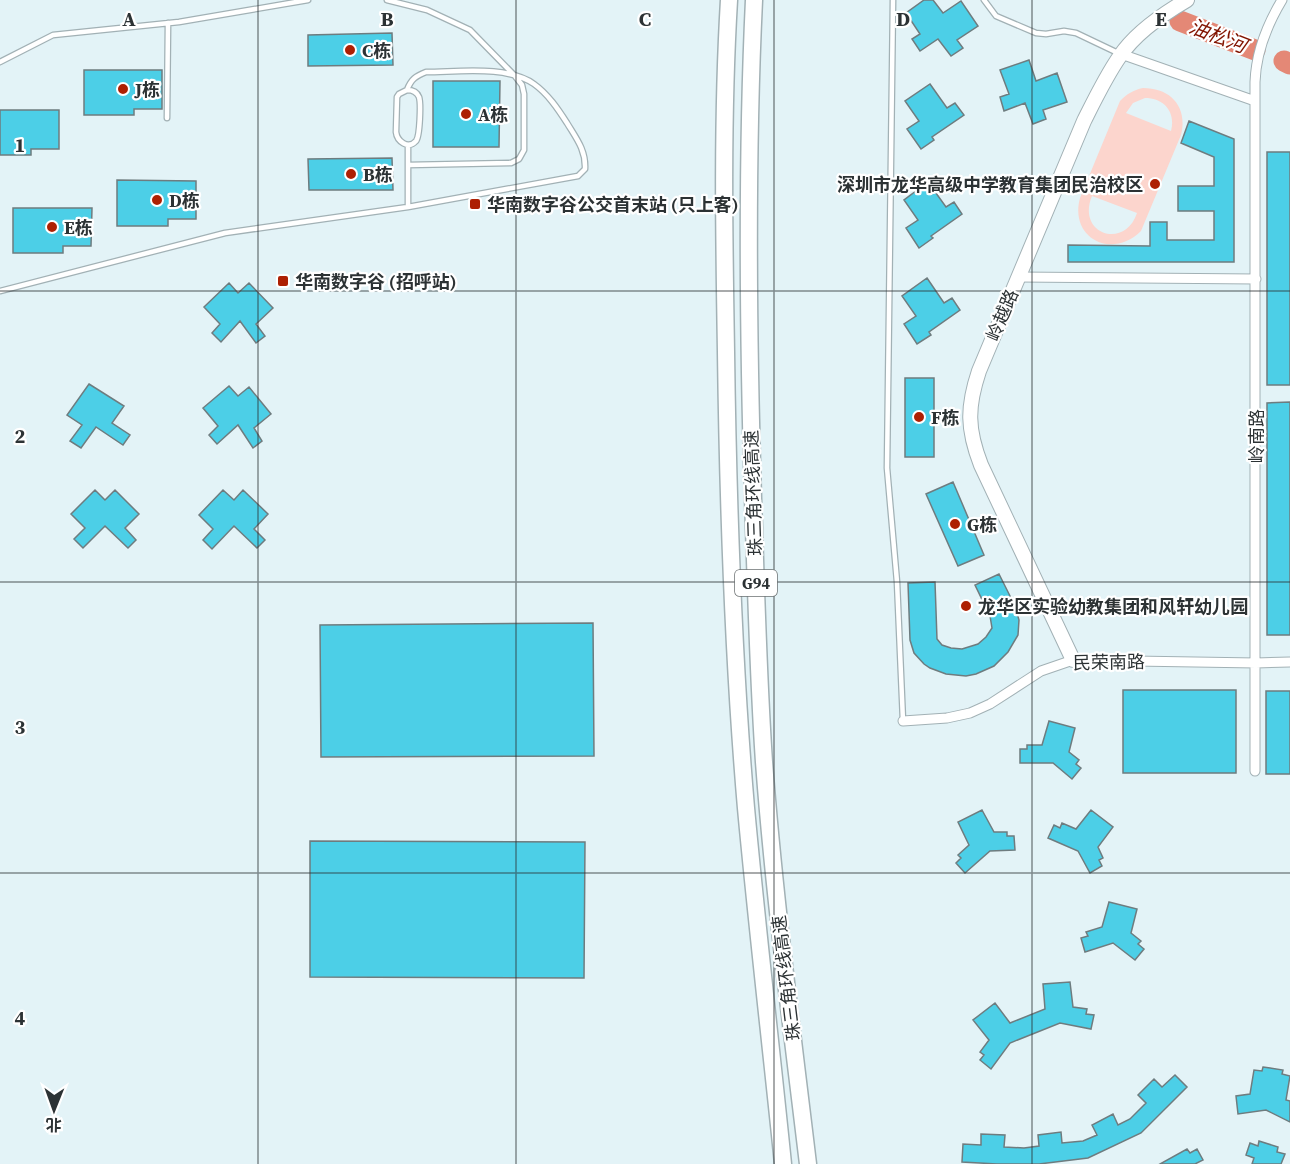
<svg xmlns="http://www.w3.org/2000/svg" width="1290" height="1164" viewBox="0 0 1290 1164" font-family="'Source Serif 4','Noto Sans SC',serif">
<rect width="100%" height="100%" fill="#e3f3f7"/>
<path fill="#fcd5cd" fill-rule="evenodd" d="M1143,88C1171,88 1188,107 1181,135L1141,231C1112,260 1069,238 1080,198L1120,101C1127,94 1133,90 1143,88ZM1145,98C1164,98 1176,112 1171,131L1126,113L1133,103ZM1092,196L1137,213C1125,250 1076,234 1092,196Z"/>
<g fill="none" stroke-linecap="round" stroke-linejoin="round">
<path stroke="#e48876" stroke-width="21" d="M1180,21L1255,50
M1284,61L1290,64"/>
</g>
<path fill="#4ccfe7" stroke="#6e7c7f" stroke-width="1.5" d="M924,0H933L943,13L961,1L978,26L957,40L963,48L951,56L938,39L920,51L912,39L920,34L906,13Z
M392,33L393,65L308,66V35Z
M1029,60L1036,81L1057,73L1067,102L1043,110L1046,119L1033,124L1025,103L1004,111L1000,97L1009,94L1000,70Z
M84,70H162V109H134V115H84Z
M433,81H500L499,147H433Z
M930,84L947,108L955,103L964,115L932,137L934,140L921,149L907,129L919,121L905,101Z
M0,110H59V149H31V155H0Z
M1189,121L1234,139V262H1068V245L1150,246V222H1167V240H1214V211H1178V186H1214V157L1181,143Z
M1267,152H1290V385H1267Z
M392,158L393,190H309L308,159Z
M117,180L196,181V219H168V226H117Z
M928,182L946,207L954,202L962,214L931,236L933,238L919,248L906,228L918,220L904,200Z
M13,208H92L91,246H63V253H13Z
M927,278L944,303L952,298L960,310L929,332L931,335L917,344L904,324L916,316L902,296Z
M229,283L238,293L249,283L273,308L256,324L265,336L256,343L240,321L221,342L212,333L220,324L204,307Z
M905,378H934V457H905Z
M89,384L124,406L112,423L130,435L123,445L96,427L81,448L70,441L82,425L67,415Z
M229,386L238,396L249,387L271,414L254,428L262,441L253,448L238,425L217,444L209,435L218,426L203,408Z
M1290,402V635H1267V403Z
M953,482L984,555L958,566L926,494Z
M95,490L105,500L115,490L139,514L125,528L136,540L128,548L105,526L83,548L74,539L85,528L71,514Z
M223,490L234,500L243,490L268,514L254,529L265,540L257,548L234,526L212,549L203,540L213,529L199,515Z
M999,574L1015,606L1019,620L1018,635L1008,652L994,666L976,674L966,676L946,674L930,668L924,664L914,653L910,640L908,583L935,582L937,639L942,645L951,648L962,649L978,644L986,637L992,628L990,616L975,585Z
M593,623L594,756L321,757L320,625Z
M1123,690H1236V773H1123Z
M1266,691H1290V774H1266Z
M1049,721L1075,728L1069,752L1079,760L1076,764L1081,768L1072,779L1053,763H1020V749H1027V745H1042Z
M982,810L994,832H1007V836H1014L1015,850L990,851L965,873L956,863L961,858L958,855L969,845L958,822Z
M1091,810L1113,827L1098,847L1103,858L1099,860L1102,866L1090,873L1078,851L1048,838L1054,825L1060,828L1062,823L1076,829Z
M310,841L585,842L584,978L310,977Z
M1109,902L1137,909L1131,933L1141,941L1138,944L1144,949L1135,960L1113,943L1085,952L1081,938L1088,936L1086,932L1102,927Z
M1070,982L1073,1007L1087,1009L1086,1014L1094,1015L1091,1029L1060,1023L1010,1043L991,1069L980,1060L984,1055L980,1052L989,1040L973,1020L995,1003L1010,1023L1045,1009L1043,984Z
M1263,1067L1283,1070L1282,1074L1290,1076L1286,1100L1290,1101V1122L1266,1110L1238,1114L1236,1096L1250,1094L1254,1070L1262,1071Z
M1175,1075L1187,1087L1141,1133L1088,1158L1039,1164H997L962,1162L963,1144L981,1145V1134L1005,1135L1004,1147L1024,1148L1039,1146L1038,1135L1061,1132L1062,1143L1083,1141L1097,1135L1092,1125L1113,1114L1118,1125L1130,1119L1146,1103L1138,1095L1154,1079L1162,1087Z
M1259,1141L1278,1147L1277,1152L1285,1154L1281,1164H1252L1254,1158L1246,1155L1250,1143L1258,1146Z
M1187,1149L1190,1153L1197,1149L1203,1160L1195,1164H1160Z"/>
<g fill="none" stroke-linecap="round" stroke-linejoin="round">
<defs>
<path id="lane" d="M387,0L427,10L470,30L515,76L522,85L524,94V150L519,159L511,163L408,165
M893,0L887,468L897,582L903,721
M984,0L996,16L1036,33L1046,34L1064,31L1076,33L1118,53
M0,62L53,35L179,22L308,0
M407,90C413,90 417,92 419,97C421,103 420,136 416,141C408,150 397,141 396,132L397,97L399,94Z
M167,118L168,23
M408,145V207
M0,291L225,233L408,207L578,176L585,169C586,150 576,138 567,123C558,109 548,94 534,84C507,65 458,72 426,72C416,76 411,79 407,90"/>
<path id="street" d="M1121,54L1255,101
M1018,277L1256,279
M903,721L947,718L970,713L990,704L1041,671L1073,660L1256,663L1290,662
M1255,771V82C1256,53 1267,25 1282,0"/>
<path id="secondary" d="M1073,660L981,465C967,429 967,407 979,371L1084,121C1095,99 1106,76 1120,56C1136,32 1163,14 1187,0"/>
<path id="highway" d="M729,0C722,117 724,235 726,352C728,504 733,657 746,808C757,927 771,1046 783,1164
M754,0C746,166 748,332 753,498C756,586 758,674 764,762C774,896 792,1030 808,1164"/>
</defs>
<use href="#lane" stroke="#a2b1b5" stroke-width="7"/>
<use href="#street" stroke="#a2b1b5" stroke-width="11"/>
<use href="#secondary" stroke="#a2b1b5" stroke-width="16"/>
<use href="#highway" stroke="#a2b1b5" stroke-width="19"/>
<use href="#lane" stroke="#fff" stroke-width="4.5"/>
<use href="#street" stroke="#fff" stroke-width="9"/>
<use href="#secondary" stroke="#fff" stroke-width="14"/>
<use href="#highway" stroke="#fff" stroke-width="16"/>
</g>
<path fill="none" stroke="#2c3234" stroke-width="1.5" stroke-opacity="0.55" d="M258,0V1164M516,0V1164M774,0V1164M1032,0V1164M0,291H1290M0,582H1290M0,873H1290"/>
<g fill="#ad2003" stroke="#fff" stroke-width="2">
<circle cx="350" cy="50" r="6"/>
<circle cx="123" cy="89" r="6"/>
<circle cx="466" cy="114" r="6"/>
<circle cx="351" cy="174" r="6"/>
<circle cx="1155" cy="184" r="6"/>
<circle cx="157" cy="200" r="6"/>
<rect x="469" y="198" width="12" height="12" rx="3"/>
<circle cx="52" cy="227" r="6"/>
<rect x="277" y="275" width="12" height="12" rx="3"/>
<circle cx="919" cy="417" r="6"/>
<circle cx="955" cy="524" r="6"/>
<circle cx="966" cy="606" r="6"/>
</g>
<g text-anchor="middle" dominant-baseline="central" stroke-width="4.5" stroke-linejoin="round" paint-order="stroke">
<rect fill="#fff" stroke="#6b7071" stroke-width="1.5" x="735" y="570" width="42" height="26" rx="4.5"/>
<g font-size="16" font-weight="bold" fill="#2c3234">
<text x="756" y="583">G94</text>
</g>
<g font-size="18" font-weight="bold" fill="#2c3234" stroke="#fff" text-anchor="start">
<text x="362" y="50">C栋</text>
<text x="135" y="89">J栋</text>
<text x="478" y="114">A栋</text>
<text x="363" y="174">B栋</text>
<text x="1143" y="184" text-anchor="end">深圳市龙华高级中学教育集团民治校区</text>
<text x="169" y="200">D栋</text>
<text x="487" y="204">华南数字谷公交首末站 (只上客)</text>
<text x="64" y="227">E栋</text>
<text x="295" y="281">华南数字谷 (招呼站)</text>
<text x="931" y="417">F栋</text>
<text x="967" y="524">G栋</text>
<text x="978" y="606">龙华区实验幼教集团和风轩幼儿园</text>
</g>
<g font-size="18" fill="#2c3234" stroke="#fff">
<text transform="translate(1002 315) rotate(-67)">岭越路</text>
<text transform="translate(1256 436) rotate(-90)">岭南路</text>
<text transform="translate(753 493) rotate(-92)">珠三角环线高速</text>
<text transform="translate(1109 662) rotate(-1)">民荣南路</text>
<text transform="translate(786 978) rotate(-97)">珠三角环线高速</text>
</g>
<g font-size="20" font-style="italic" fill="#821401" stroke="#fff">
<text transform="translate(1218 36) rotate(21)">油松河</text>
</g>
</g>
<g font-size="20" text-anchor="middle" font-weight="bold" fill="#2c3234" stroke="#fff" stroke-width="4.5" stroke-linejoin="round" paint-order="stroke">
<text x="129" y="26">A</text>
<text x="387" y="26">B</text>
<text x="645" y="26">C</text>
<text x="903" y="26">D</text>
<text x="1161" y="26">E</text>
<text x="20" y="152">1</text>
<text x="20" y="443">2</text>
<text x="20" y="734">3</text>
<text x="20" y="1025">4</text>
</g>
<g transform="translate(54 1110) rotate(181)" stroke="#ffffff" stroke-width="4.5" paint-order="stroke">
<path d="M0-4.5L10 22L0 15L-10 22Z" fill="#2c3234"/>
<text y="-9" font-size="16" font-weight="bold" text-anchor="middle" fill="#2c3234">北</text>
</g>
</svg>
